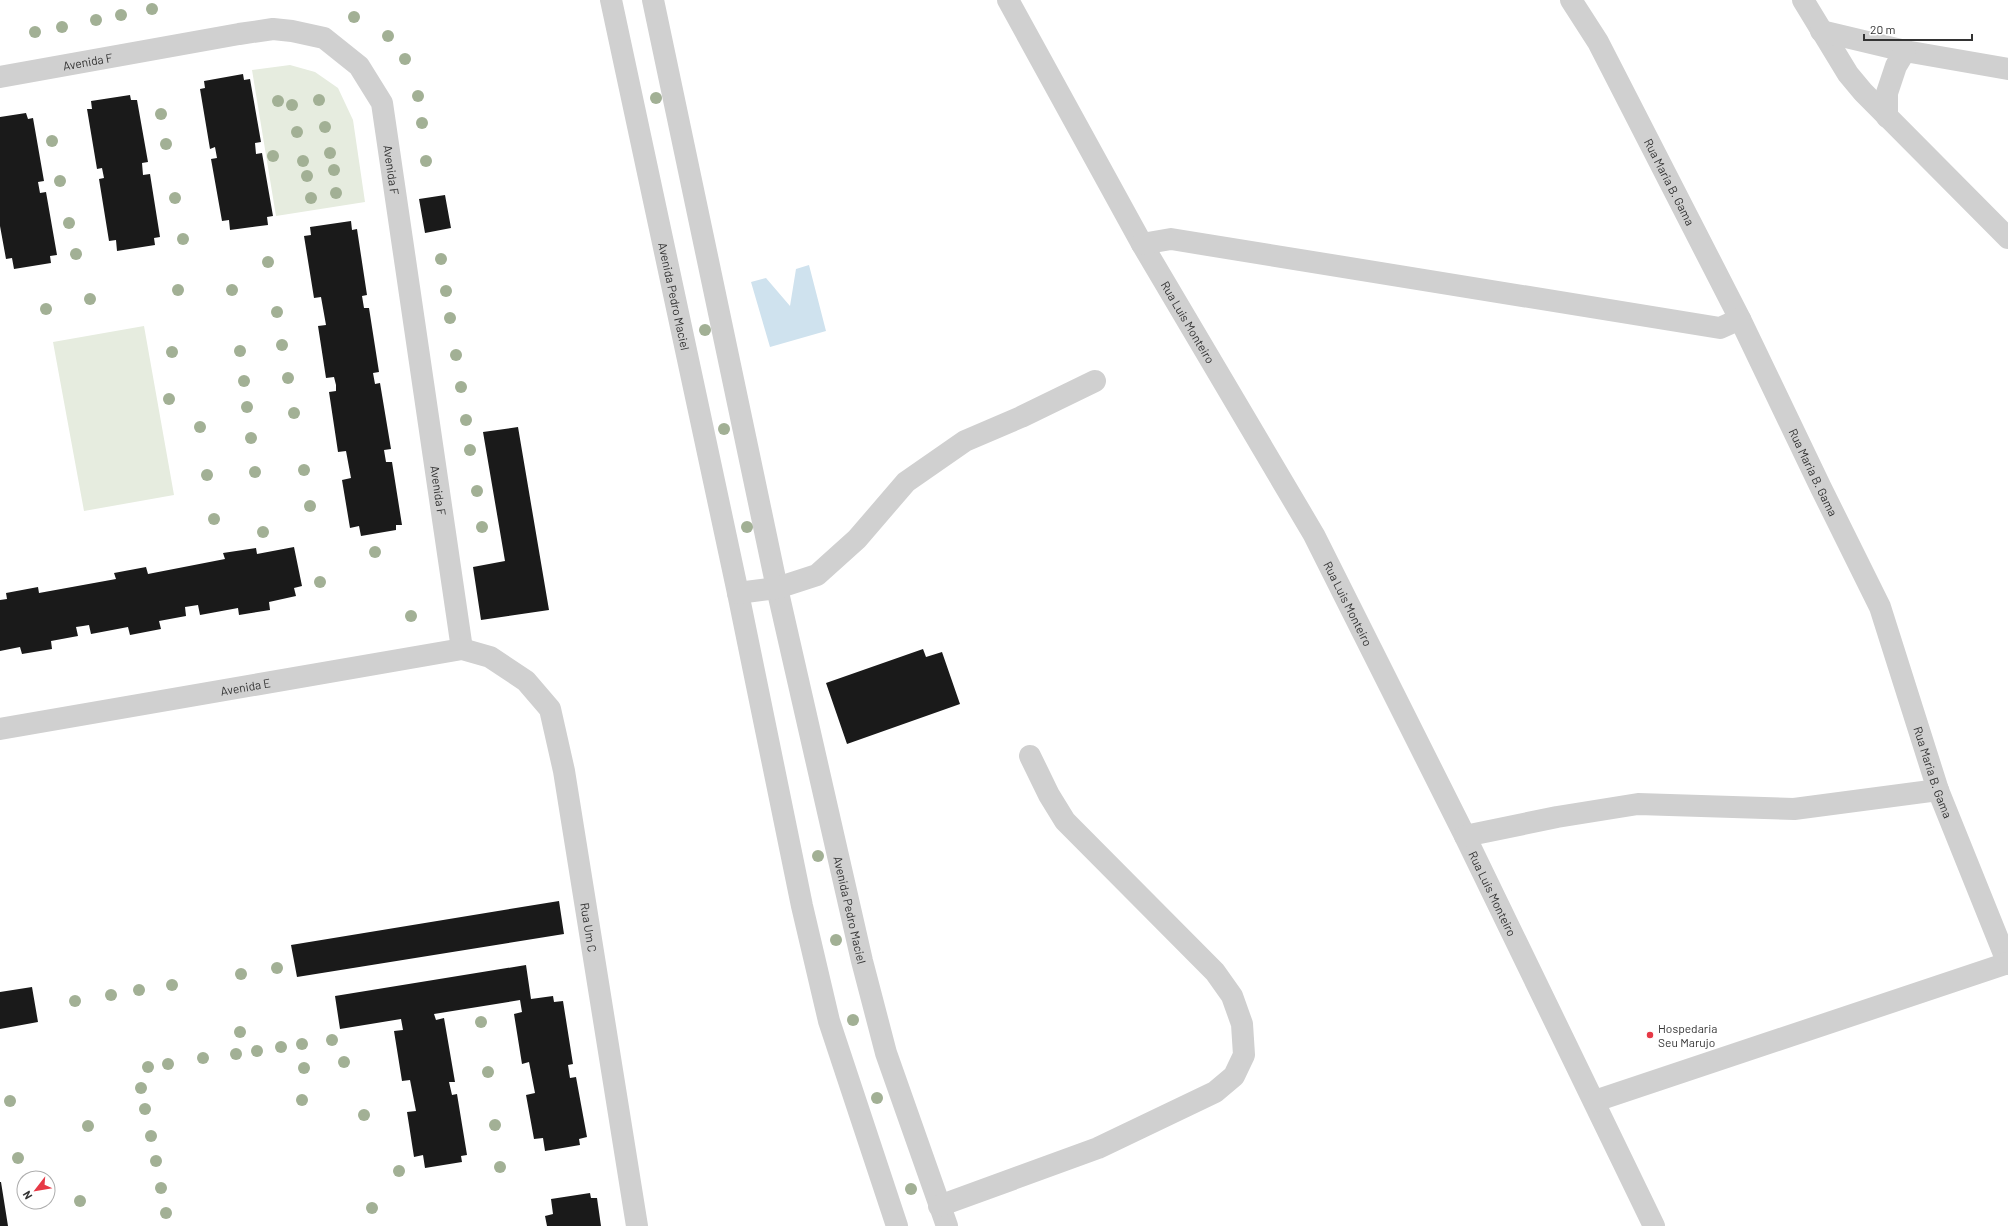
<svg xmlns="http://www.w3.org/2000/svg" width="2008" height="1226" viewBox="0 0 2008 1226" font-family="Barlow,sans-serif">
<rect width="100%" height="100%" fill="#fff"/>
<path fill="#e6ecdf" d="M290,65L315,72L338,88L353,120L365,202L276,216L252,70Z
M144,326L174,495L84,511L53,342Z"/>
<path fill="#cfe2ee" d="M809,265L826,331L770,347L751,282L766,278L790,306L796,269Z"/>
<path fill="#1a1a1a" d="M243,74L244,80L250,79L261,142L255,143L256,154L262,153L273,216L267,217L268,225L230,230L229,220L222,221L211,159L217,158L215,147L210,149L200,89L205,88L204,81Z
M130,95L131,100H137L148,162L142,163L143,175L150,174L160,237L154,238L155,245L117,251L116,240L109,241L99,179L104,178L102,168L97,169L87,109H92L91,101Z
M26,113L28,119L33,118L44,181L38,182L40,193L46,192L57,255L50,256L51,263L14,269L12,258L6,259L0,226V117Z
M445,195L451,228L425,233L419,199Z
M351,221L352,230L357,229L367,295L362,296L364,308H369L379,372L373,373L375,384L380,383L391,449L384,450L386,462H392L402,525H396V530L361,536L359,526L350,528L342,480L351,478L346,451L338,452L329,392L336,391V385L334,377L326,378L318,326L326,325L321,297L314,298L304,236L311,235L310,227Z
M518,427L549,610L481,620L473,567L505,561L483,432Z
M294,547L302,586L294,588L296,596L269,602L270,610L239,615L238,608L200,615L198,605L185,607L186,616L159,621L161,629L130,635L128,627L91,634L89,625L83,626L76,627L78,636L51,641L52,649L22,654L20,647L0,651V600L7,599L6,593L38,587L39,593L116,579L114,573L146,567L148,574L225,559L223,553L256,548L257,554Z
M923,649L926,657L942,652L960,704L847,744L826,683Z
M559,901L564,934L297,977L291,945Z
M526,965L531,999L553,996L554,1002L563,1001L573,1064L568,1065L570,1078L576,1077L587,1137L579,1139L580,1145L545,1151L543,1138L534,1139L526,1095L535,1093L529,1062L522,1064L514,1014L522,1012L520,1000L434,1014L436,1020L444,1018L455,1082H449L452,1095L457,1094L467,1155L461,1156L462,1162L425,1168L423,1155L414,1157L407,1112L416,1111L410,1080L402,1081L394,1031L403,1030L401,1019L340,1029L335,996Z
M32,987L38,1022L0,1029V992Z
M0,1182H1L8,1226H0Z
M590,1193L591,1198H597L601,1226H547L545,1216L553,1214L551,1199Z"/>
<g fill="none" stroke-linecap="round" stroke-linejoin="round">
<g stroke="#d0d0d0" stroke-width="22">
<path id="s1" d="M611,0L738,593L802,906L829,1021L897,1226"/>
<path id="s2" d="M653,0L777,588L862,961L886,1053L947,1226"/>
<path id="s3" d="M1008,0L1142,244L1314,535L1465,836L1654,1226"/>
<path id="s4" d="M1571,0L1598,42L1740,319L1821,488L1880,607L1938,790L2008,964"/>
<path d="M1803,0L1848,74L1863,92L2008,238"/>
<path d="M1821,31L1905,51L2008,69"/>
<path id="s5" d="M0,77L239,34L273,29L292,31L324,38L359,66L382,103L462,649"/>
<path d="M1887,117V93L1896,66L1905,51"/>
<path d="M1142,244L1171,239L1720,328L1740,319"/>
<path d="M738,593L777,588L817,575L857,539L906,482L965,441L1021,417L1095,381"/>
<path id="s6" d="M0,729L462,649L490,657L526,681L550,709L564,771L637,1226"/>
<path d="M1465,836L1557,817L1638,804L1794,809L1938,790"/>
<path d="M1595,1101L2008,963"/>
<path d="M939,1206L1098,1148L1215,1092L1234,1076L1244,1055L1242,1024L1232,996L1215,972L1065,821L1049,795L1030,756"/>
</g>
</g>
<g fill="#a2b095">
<circle cx="152" cy="9" r="6"/>
<circle cx="121" cy="15" r="6"/>
<circle cx="354" cy="17" r="6"/>
<circle cx="96" cy="20" r="6"/>
<circle cx="62" cy="27" r="6"/>
<circle cx="35" cy="32" r="6"/>
<circle cx="388" cy="36" r="6"/>
<circle cx="405" cy="59" r="6"/>
<circle cx="418" cy="96" r="6"/>
<circle cx="656" cy="98" r="6"/>
<circle cx="319" cy="100" r="6"/>
<circle cx="278" cy="101" r="6"/>
<circle cx="292" cy="105" r="6"/>
<circle cx="161" cy="114" r="6"/>
<circle cx="422" cy="123" r="6"/>
<circle cx="325" cy="127" r="6"/>
<circle cx="297" cy="132" r="6"/>
<circle cx="52" cy="141" r="6"/>
<circle cx="166" cy="144" r="6"/>
<circle cx="330" cy="153" r="6"/>
<circle cx="273" cy="156" r="6"/>
<circle cx="303" cy="161" r="6"/>
<circle cx="426" cy="161" r="6"/>
<circle cx="334" cy="170" r="6"/>
<circle cx="307" cy="176" r="6"/>
<circle cx="60" cy="181" r="6"/>
<circle cx="336" cy="193" r="6"/>
<circle cx="175" cy="198" r="6"/>
<circle cx="311" cy="198" r="6"/>
<circle cx="69" cy="223" r="6"/>
<circle cx="183" cy="239" r="6"/>
<circle cx="76" cy="254" r="6"/>
<circle cx="441" cy="259" r="6"/>
<circle cx="268" cy="262" r="6"/>
<circle cx="178" cy="290" r="6"/>
<circle cx="232" cy="290" r="6"/>
<circle cx="446" cy="291" r="6"/>
<circle cx="90" cy="299" r="6"/>
<circle cx="46" cy="309" r="6"/>
<circle cx="277" cy="312" r="6"/>
<circle cx="450" cy="318" r="6"/>
<circle cx="705" cy="330" r="6"/>
<circle cx="282" cy="345" r="6"/>
<circle cx="240" cy="351" r="6"/>
<circle cx="172" cy="352" r="6"/>
<circle cx="456" cy="355" r="6"/>
<circle cx="288" cy="378" r="6"/>
<circle cx="244" cy="381" r="6"/>
<circle cx="461" cy="387" r="6"/>
<circle cx="169" cy="399" r="6"/>
<circle cx="247" cy="407" r="6"/>
<circle cx="294" cy="413" r="6"/>
<circle cx="466" cy="420" r="6"/>
<circle cx="200" cy="427" r="6"/>
<circle cx="724" cy="429" r="6"/>
<circle cx="251" cy="438" r="6"/>
<circle cx="470" cy="450" r="6"/>
<circle cx="304" cy="470" r="6"/>
<circle cx="255" cy="472" r="6"/>
<circle cx="207" cy="475" r="6"/>
<circle cx="477" cy="491" r="6"/>
<circle cx="310" cy="506" r="6"/>
<circle cx="214" cy="519" r="6"/>
<circle cx="482" cy="527" r="6"/>
<circle cx="747" cy="527" r="6"/>
<circle cx="263" cy="532" r="6"/>
<circle cx="375" cy="552" r="6"/>
<circle cx="320" cy="582" r="6"/>
<circle cx="411" cy="616" r="6"/>
<circle cx="818" cy="856" r="6"/>
<circle cx="836" cy="940" r="6"/>
<circle cx="277" cy="968" r="6"/>
<circle cx="241" cy="974" r="6"/>
<circle cx="172" cy="985" r="6"/>
<circle cx="139" cy="990" r="6"/>
<circle cx="111" cy="995" r="6"/>
<circle cx="75" cy="1001" r="6"/>
<circle cx="853" cy="1020" r="6"/>
<circle cx="481" cy="1022" r="6"/>
<circle cx="240" cy="1032" r="6"/>
<circle cx="332" cy="1040" r="6"/>
<circle cx="302" cy="1044" r="6"/>
<circle cx="281" cy="1047" r="6"/>
<circle cx="257" cy="1051" r="6"/>
<circle cx="236" cy="1054" r="6"/>
<circle cx="203" cy="1058" r="6"/>
<circle cx="344" cy="1062" r="6"/>
<circle cx="168" cy="1064" r="6"/>
<circle cx="148" cy="1067" r="6"/>
<circle cx="304" cy="1068" r="6"/>
<circle cx="488" cy="1072" r="6"/>
<circle cx="141" cy="1088" r="6"/>
<circle cx="877" cy="1098" r="6"/>
<circle cx="302" cy="1100" r="6"/>
<circle cx="10" cy="1101" r="6"/>
<circle cx="145" cy="1109" r="6"/>
<circle cx="364" cy="1115" r="6"/>
<circle cx="495" cy="1125" r="6"/>
<circle cx="88" cy="1126" r="6"/>
<circle cx="151" cy="1136" r="6"/>
<circle cx="18" cy="1158" r="6"/>
<circle cx="156" cy="1161" r="6"/>
<circle cx="500" cy="1167" r="6"/>
<circle cx="399" cy="1171" r="6"/>
<circle cx="161" cy="1188" r="6"/>
<circle cx="911" cy="1189" r="6"/>
<circle cx="80" cy="1201" r="6"/>
<circle cx="372" cy="1208" r="6"/>
<circle cx="166" cy="1213" r="6"/>
</g>
<circle fill="#e63946" stroke="#fff" stroke-width="1.5" cx="1650" cy="1035" r="4"/>
<g text-anchor="middle" dominant-baseline="central" stroke-width="4" stroke-linejoin="round" paint-order="stroke">
<g font-size="12" fill="#333" stroke="#fff">
<text stroke="none"><textPath href="#s5" startOffset="89">Avenida F</textPath></text>
<text stroke="none"><textPath href="#s5" startOffset="485">Avenida F</textPath></text>
<text stroke="none"><textPath href="#s4" startOffset="207">Rua Maria B. Gama</textPath></text>
<text stroke="none"><textPath href="#s1" startOffset="303">Avenida Pedro Maciel</textPath></text>
<text stroke="none"><textPath href="#s3" startOffset="369">Rua Luis Monteiro</textPath></text>
<text stroke="none"><textPath href="#s4" startOffset="531">Rua Maria B. Gama</textPath></text>
<text stroke="none"><textPath href="#s5" startOffset="809">Avenida F</textPath></text>
<text stroke="none"><textPath href="#s3" startOffset="693">Rua Luis Monteiro</textPath></text>
<text stroke="none"><textPath href="#s6" startOffset="249">Avenida E</textPath></text>
<text stroke="none"><textPath href="#s4" startOffset="855">Rua Maria B. Gama</textPath></text>
<text stroke="none"><textPath href="#s3" startOffset="1017">Rua Luis Monteiro</textPath></text>
<text stroke="none"><textPath href="#s2" startOffset="931">Avenida Pedro Maciel</textPath></text>
<text stroke="none"><textPath href="#s6" startOffset="800">Rua Um C</textPath></text>
</g>
<g font-size="12" fill="#333" stroke="#fff" text-anchor="start">
<text x="1658" y="1028">Hospedaria<tspan x="1658" dy="14">Seu Marujo</tspan></text>
</g>
</g>
<g transform="translate(36 1190) rotate(239)"><circle r="19" fill="#ffffff" stroke="#adadad"/>
<path d="M0-3L7 15L0 10L-7 15Z" fill="#e63946"/>
<text y="-6" font-size="11" font-weight="bold" text-anchor="middle" fill="#333333">N</text>
</g>
<path d="M1864 34v6h108v-6" fill="none" stroke="#333333" stroke-width="2"/>
<text x="1870" y="34" font-size="12" fill="#333333" stroke="#ffffff" stroke-width="3" paint-order="stroke">20 m</text>
</svg>
